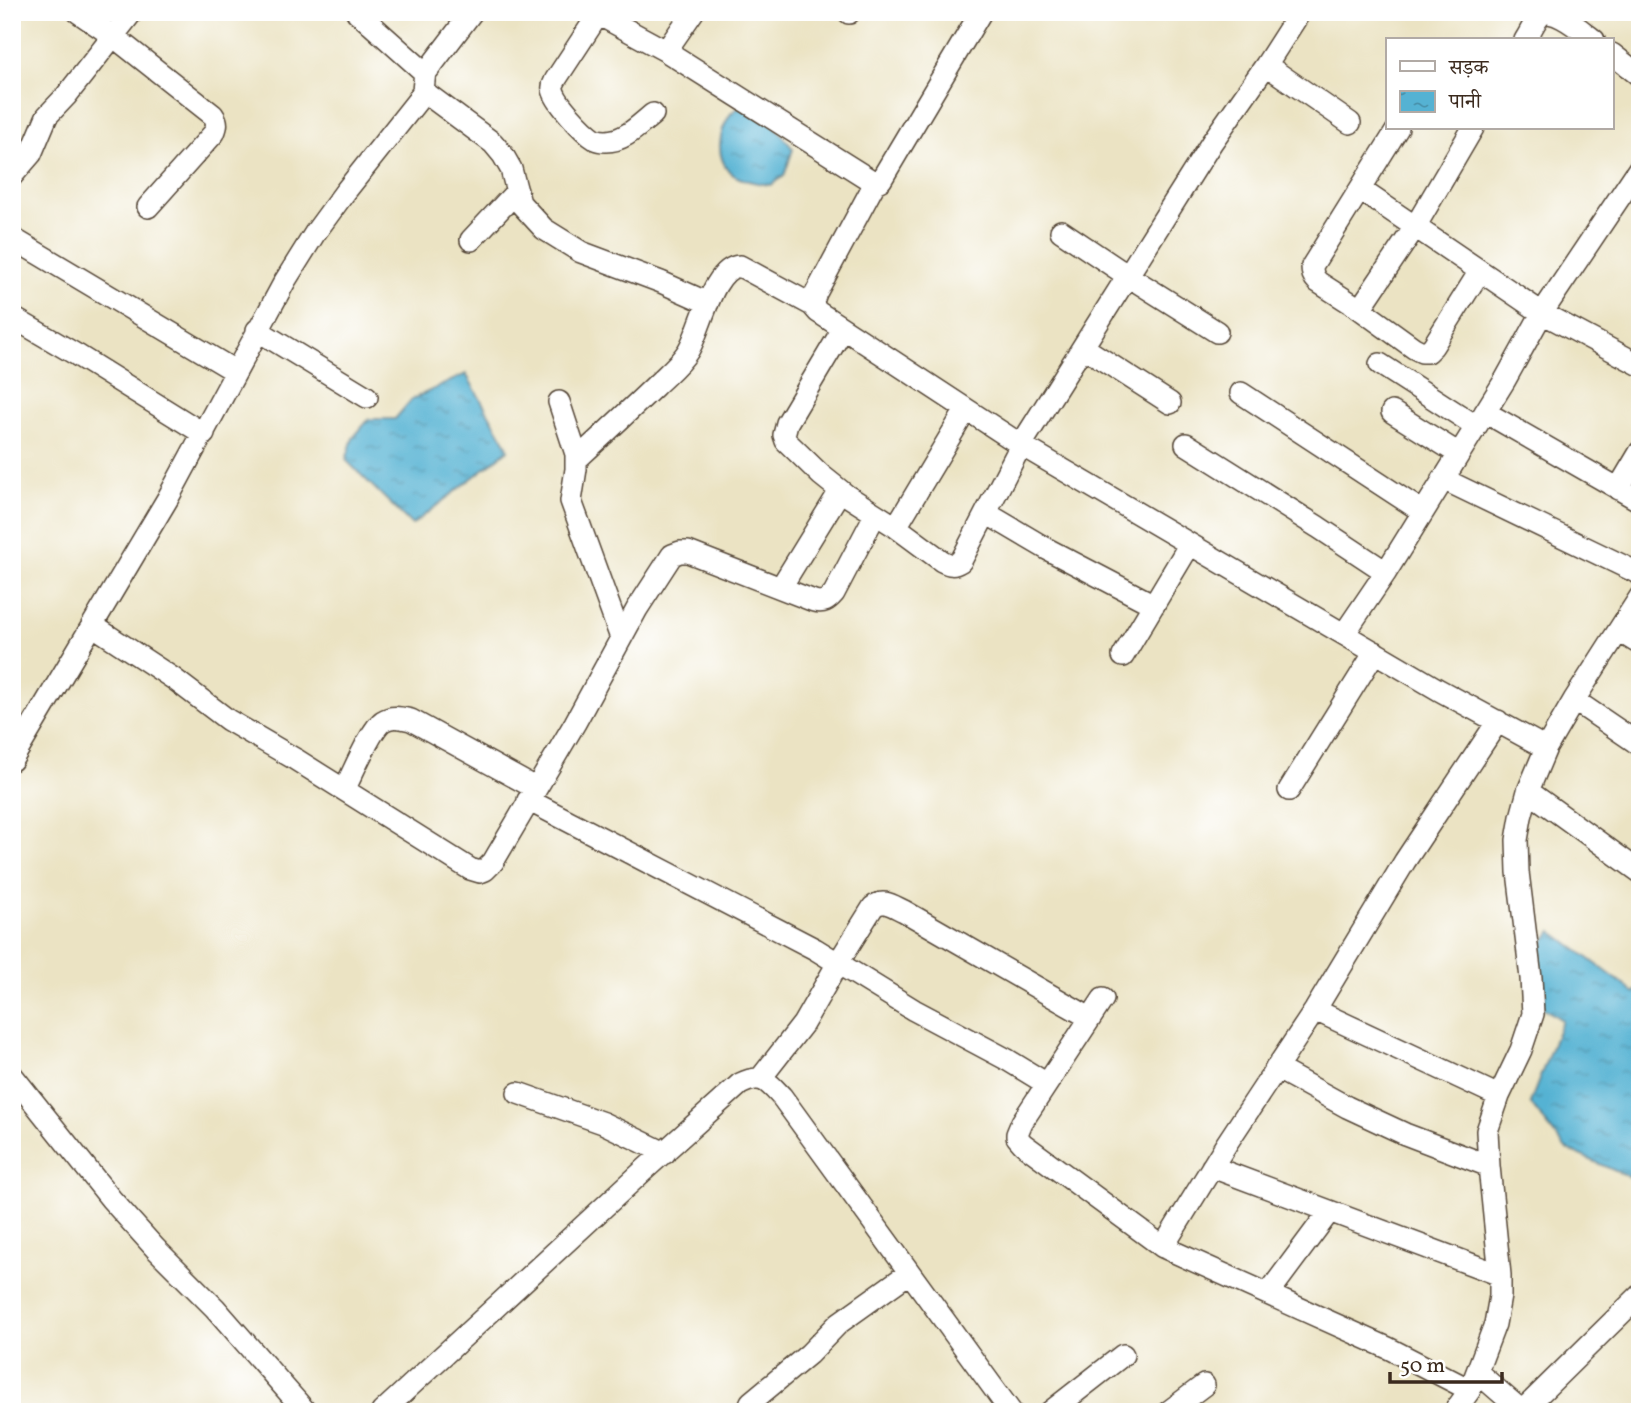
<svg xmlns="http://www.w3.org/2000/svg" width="1652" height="1424" viewBox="0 0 1652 1424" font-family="Vollkorn,'Noto Serif Devanagari',serif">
<defs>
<pattern id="water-ripples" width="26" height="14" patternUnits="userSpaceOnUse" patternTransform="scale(1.75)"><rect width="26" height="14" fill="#55b2d3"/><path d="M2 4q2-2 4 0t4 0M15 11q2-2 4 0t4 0" fill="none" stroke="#4891ab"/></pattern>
</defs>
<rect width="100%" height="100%" fill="#fff"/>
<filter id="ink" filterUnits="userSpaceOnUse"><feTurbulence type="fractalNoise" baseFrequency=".0143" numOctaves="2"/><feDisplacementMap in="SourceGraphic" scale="14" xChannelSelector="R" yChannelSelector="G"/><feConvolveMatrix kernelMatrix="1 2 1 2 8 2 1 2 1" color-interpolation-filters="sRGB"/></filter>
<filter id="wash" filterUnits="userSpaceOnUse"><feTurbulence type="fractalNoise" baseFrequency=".00686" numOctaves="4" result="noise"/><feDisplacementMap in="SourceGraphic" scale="28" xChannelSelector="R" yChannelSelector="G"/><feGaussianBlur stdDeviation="1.57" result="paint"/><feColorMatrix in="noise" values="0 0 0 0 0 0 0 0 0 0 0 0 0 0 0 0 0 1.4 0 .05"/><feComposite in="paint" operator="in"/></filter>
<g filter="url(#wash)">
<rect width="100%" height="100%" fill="#ebe3c3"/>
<path fill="url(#water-ripples)" stroke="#486e78" stroke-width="2" d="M743,105L771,121L793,149L784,176L770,185C758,183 738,181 729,171C715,155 719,132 730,115C733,110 739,108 743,105Z
M466,374L507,445L508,450L412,525L346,460L353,438L369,419H395L412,399Z
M1552,931L1635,993L1640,987V1182L1566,1149L1530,1103L1562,1020L1542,1007L1536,982L1541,946Z"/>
</g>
<g filter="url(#ink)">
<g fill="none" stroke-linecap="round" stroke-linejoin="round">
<defs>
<path id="minor" d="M78,12L113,36L213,115C218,122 217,126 214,133L148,207
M357,12L423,71L428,70L472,12
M594,12L666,51L875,183L881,180L981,12
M849,12V13
M598,15L556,79C554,83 552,85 553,89C555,102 584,132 595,139C599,141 602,141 606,141C625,141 639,125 653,114
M1525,40C1530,33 1534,22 1540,16C1552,4 1584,33 1594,40
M666,51L693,12
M1612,54L1640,76
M1266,65L1350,123
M423,91L493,143L503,155L511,169L520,203L544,229L581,252L661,282L708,303
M1398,128L1312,266C1312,273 1313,277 1318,282L1360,309L1414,348L1422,352H1427L1433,346L1480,271
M12,176L31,154L47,116L66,96L132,12
M875,183L816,293L812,305L818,312L1021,445L1439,690L1546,748
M1361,190L1542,313L1640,365
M1061,231L1128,276L1217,332
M12,238L235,371
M471,240L517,191
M1360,309L1415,227L1473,128
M12,317L77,355L204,434
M843,329L787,423L784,435L786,441L821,475L846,495L896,527L942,561C950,565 953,566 961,561L1021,445L1212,142L1266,65L1300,12
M257,330L367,397
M1083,347L1170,403
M1380,364L1476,426
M1241,393L1423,512
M559,402L576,454V469L571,501L621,638
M1392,412L1459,454
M1485,412L1640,501
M1186,444L1318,527L1386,572
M576,460C602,436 629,411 655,386C666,375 680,364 688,351C701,331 712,267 740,266L812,305
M1443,479L1640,574
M1618,489L1640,452
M986,513L1047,549L1154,605
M896,527L966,410
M781,587L840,491
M92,625L174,679L228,720L295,759L470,869L480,872L485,870L493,862L575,723L637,609L672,555L680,552H688L814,601C824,603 827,601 834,593L875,515
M1619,631L1640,644
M1344,634L1386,572L1505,380L1542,313L1640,167
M1123,656L1190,544
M1574,700L1640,745
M12,760L168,498L285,281L315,233L345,192L418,100L423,91L425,71
M344,790C352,775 371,729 383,721C392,715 402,718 411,720L535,788
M1289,790L1375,652
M1528,791L1640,872
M528,800L815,949L914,1010L1006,1059L1047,1084
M1103,999L1022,1122L1017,1134V1137L1023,1144L1163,1247
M1315,1010L1499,1096
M1276,1068L1347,1107L1405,1134L1489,1166
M12,1075L111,1199L155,1248L215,1308L306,1412
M760,1079L803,1024L838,963L873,907C883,898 893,906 904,911L1090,1018
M518,1093L603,1123L665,1153
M1212,1167L1500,1275
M1268,1294L1329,1212
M1477,1372L1523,1412
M1470,1390L1388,1348L1163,1247L1227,1143L1315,1010L1405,861L1498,721
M1522,1411L1640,1295
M382,1412L642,1172L740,1084C762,1073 767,1081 782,1097L1011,1412
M747,1412L751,1402L809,1354L839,1323L909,1273
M1050,1412L1123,1355
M1168,1412L1204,1385
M1454,1412L1470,1390L1495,1324L1500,1296V1275L1489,1166L1487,1131L1499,1096L1521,1050L1533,1014L1531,978L1518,872L1517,840L1521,817L1528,791L1546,748L1574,700L1640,597
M1637,1412L1640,1410"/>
</defs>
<use href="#minor" stroke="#554637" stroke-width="24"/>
<use href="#minor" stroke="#fff" stroke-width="21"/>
</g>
</g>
<rect width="1652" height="1424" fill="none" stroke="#fff" stroke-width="42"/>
<rect x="1386" y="38" width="228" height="91" fill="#ffffff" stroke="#b1aaa5" stroke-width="2"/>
<rect x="1400" y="61" width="35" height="10" fill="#ffffff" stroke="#b1aaa5" stroke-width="2"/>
<text x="1449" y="74" font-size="21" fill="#3b2a1e">सड़क</text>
<rect x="1400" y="91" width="35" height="21" fill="url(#water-ripples)" stroke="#b1aaa5" stroke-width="2"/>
<text x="1449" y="108" font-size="21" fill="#3b2a1e">पानी</text>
<path d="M1390 1372v10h112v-10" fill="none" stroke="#3b2a1e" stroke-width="3.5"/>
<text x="1400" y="1372" font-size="21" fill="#3b2a1e" stroke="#ffffff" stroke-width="5" paint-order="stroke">50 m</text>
</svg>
